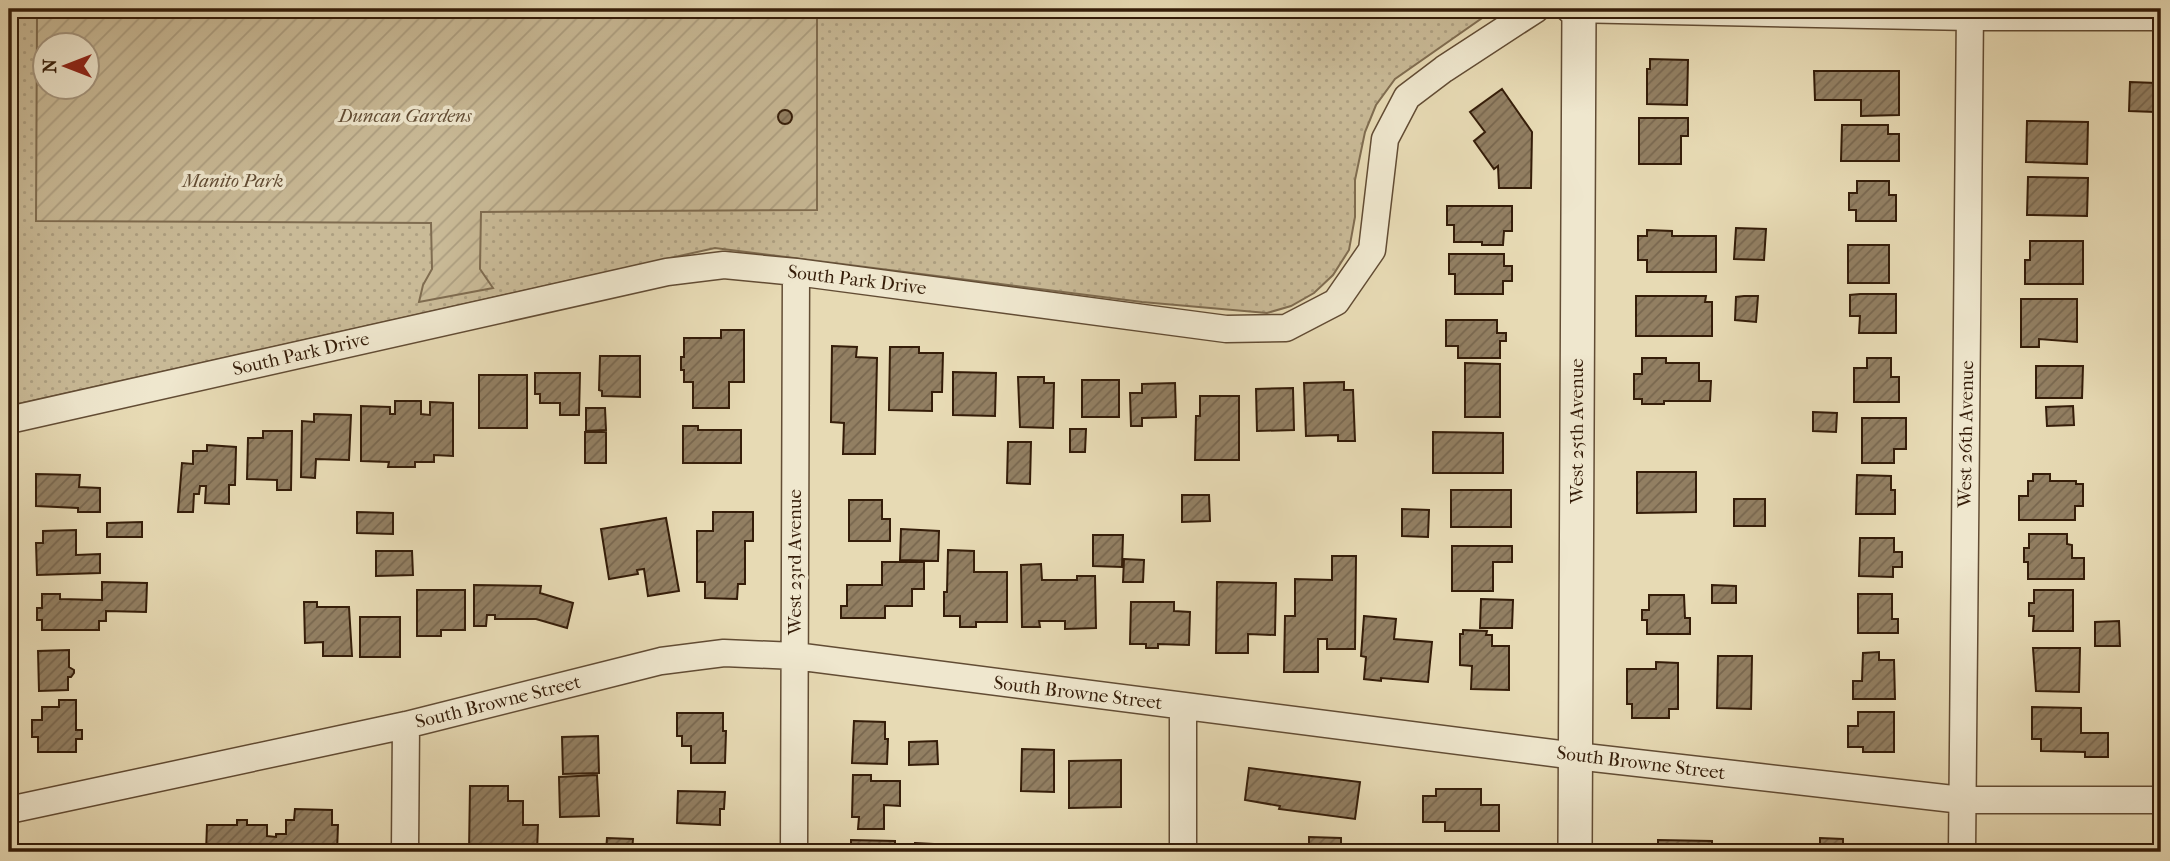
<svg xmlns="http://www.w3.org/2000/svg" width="2170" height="861" viewBox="0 0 2170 861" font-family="'IM FELL French Canon',serif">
<defs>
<pattern id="park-dots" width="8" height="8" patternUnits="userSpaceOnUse" patternTransform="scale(1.75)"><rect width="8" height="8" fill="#c9ba97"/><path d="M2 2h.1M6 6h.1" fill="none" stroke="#ad9f81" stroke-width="1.8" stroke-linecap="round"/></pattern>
<pattern id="garden-furrows" width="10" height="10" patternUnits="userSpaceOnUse" patternTransform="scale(1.75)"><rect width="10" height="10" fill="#c9ba97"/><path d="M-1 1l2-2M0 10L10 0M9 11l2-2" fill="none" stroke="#ad9f81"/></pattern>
<pattern id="building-hatch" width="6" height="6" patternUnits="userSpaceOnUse" patternTransform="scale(1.75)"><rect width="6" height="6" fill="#927f62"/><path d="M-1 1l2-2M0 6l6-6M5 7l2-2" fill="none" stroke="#78674f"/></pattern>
</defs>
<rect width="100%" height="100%" fill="#e7dab4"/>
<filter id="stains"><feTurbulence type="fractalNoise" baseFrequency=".00286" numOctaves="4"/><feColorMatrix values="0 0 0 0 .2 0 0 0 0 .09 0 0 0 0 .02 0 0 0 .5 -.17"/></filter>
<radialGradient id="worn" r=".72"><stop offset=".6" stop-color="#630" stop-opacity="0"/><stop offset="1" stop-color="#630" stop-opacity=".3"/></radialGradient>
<path fill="url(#park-dots)" stroke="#7f6c50" stroke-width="2" fill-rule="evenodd" d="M9,9H1495L1395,79L1376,105L1365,132L1355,180V217L1349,250L1333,275L1314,293L1291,306L1267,313L1142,302L715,248L9,406ZM46,46H88V88H46Z"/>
<path fill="url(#garden-furrows)" stroke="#7f6c50" stroke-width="2" fill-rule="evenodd" d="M165,9H481L482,17H817V210L481,212L480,269L493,288L419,302L423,285L432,269L431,223L36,221L37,16H164ZM46,46H88V88H46Z"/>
<path fill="url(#building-hatch)" stroke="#351d09" stroke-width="2" d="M1650,59L1688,60L1687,105L1647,104V69H1650Z
M1814,71H1899V115L1861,116V100H1815Z
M2130,82L2156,83L2155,112L2129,111Z
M1502,89L1532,132L1531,188H1499L1498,166L1494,169L1474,141L1485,132L1470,112Z
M778 117a7 7 0 1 1 14 0a7 7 0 1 1-14 0Z
M1639,118H1688V136H1681V164H1639Z
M2027,121L2088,122L2087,164L2026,162Z
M1842,125H1888V134H1899V161H1841Z
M2028,177L2088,178L2087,216L2027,215Z
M1857,181H1889V195H1896V221H1856V210H1849V193H1857Z
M1447,206H1512V231H1504L1503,245H1482V242H1454V225H1447Z
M1736,228L1766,229L1764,260L1734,259Z
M1647,230L1672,231V236H1716V272H1647V260H1638V236H1647Z
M2030,241H2083V284H2025V260H2030Z
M1848,245H1889V283H1848Z
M1449,254H1504V266H1512V281H1503V294H1455V274H1449Z
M1860,294H1896V333H1859L1860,316H1850V295Z
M1636,296H1706L1705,302H1712V336H1636Z
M1744,296H1758L1756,322L1735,320L1736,297Z
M2021,299H2077V342L2039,339V347H2021Z
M1446,320H1497V333H1506V341H1500V358H1458V346H1446Z
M721,330H744V382H729V408H693V382H684V370H681V357H684V338H721Z
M832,346L857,347L856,357L877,358L875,454H843L844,423L831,422Z
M890,347H919V353H943L942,392H932V411L889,410Z
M600,356H640V397L602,396V391L599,390Z
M1642,358H1666V363H1699V381H1711L1710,401H1664V404H1642V399H1634V374H1642Z
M1867,358H1891V377H1899V402H1854V368H1867Z
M1465,363L1500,364V417H1465Z
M2036,366H2083L2082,398H2036Z
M953,372L996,373L995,416L953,415Z
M535,373H580L579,415H560V403H540V394H535Z
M479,375H527V428H479Z
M1018,377H1044V383H1054L1053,428L1020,427Z
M1082,380H1119V417H1082Z
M1344,382V390H1353L1355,441H1338V435L1306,436L1304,383Z
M1175,383L1176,417L1142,418V426H1131L1130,393H1142V384Z
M1293,388L1294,430L1257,431L1256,389Z
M1200,396H1239V460H1195L1196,416H1200Z
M395,401H421V414L430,415V402L453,403V456L434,455V462H415V467H388L389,462L361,461V406L390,407V414H395Z
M2073,406L2074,425L2047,426L2046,407Z
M586,408H605L606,430L586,431Z
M1813,412L1837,413L1836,432L1813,431Z
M314,414L351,415L349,460L316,459L315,478L301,477L302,421L314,422Z
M1862,418H1906V449H1894V463H1862Z
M683,426H698V430H741V463H683Z
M1070,429H1086L1085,452H1070Z
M263,431H292L291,490H277V480L247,479L248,438H263Z
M585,432H606V463H585Z
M1433,432L1503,433V473H1433Z
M1008,442H1031L1030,484L1007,483Z
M207,445L236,447L235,485H229V504L205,503L206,486H200L199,494H194L193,512H178L182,463L193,464V451H207Z
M1637,472H1696V512L1637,513Z
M36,474L80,475L79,487L100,488V512H78V508L36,506Z
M2033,474H2050V481H2076V484H2083V506H2075V520H2019V496H2028V481H2033Z
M1857,475L1891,476V490H1895V514H1856Z
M1451,490H1511V527H1451Z
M1182,495H1209L1210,521L1182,522Z
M1734,499H1765V526H1734Z
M849,500H882V519H890V541H849Z
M1402,509L1429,510L1428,537L1402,536Z
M357,512L393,513V534L357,533Z
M713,512H753V541H745V584H738L737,599L705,598V582H697V531H713Z
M666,518L679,591L648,596L644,569L637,570L638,574L609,579L601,529Z
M142,522V537H107V523Z
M901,529L939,531L938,561L900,560Z
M76,530V555L100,554V573L37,575L36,543H43V531Z
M2029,534H2067V544L2072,545V558H2084V579H2028V562H2024V548H2029Z
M1093,535H1123L1122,567L1093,566Z
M1860,538H1894V552H1902V567H1893V577L1859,576Z
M1452,546H1512V562H1493V591H1452Z
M948,550L974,551V572H1007V622H976V627H960V616H944V592H947Z
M376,551H412L413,575L376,576Z
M1332,556H1356L1355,649H1327V639H1318V672H1284L1285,616H1295V579L1332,580Z
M1124,559L1144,560L1143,582H1123Z
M882,562H924V589H912V606H885V618H841V606H847V585H882Z
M1041,564L1042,580H1077V576H1095L1096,628L1065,629V621H1039L1040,627H1022L1021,565Z
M102,582L147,583L146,612L106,611V621H99V630H42V620H37V608H42V594H60V599L102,600Z
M1217,582L1276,583L1275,635L1248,634V653H1216Z
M474,585L541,586L540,593L573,603L567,628L536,619H495V615H487L486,626H474Z
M1712,585L1736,586V603H1712Z
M417,590H465V630H441V636H417Z
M2034,590H2073V631H2033L2034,616H2029V603H2034Z
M1858,594H1892V619H1898V633H1858Z
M1649,595H1684L1685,618H1690V634H1647V620H1642V610H1649Z
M1481,599L1513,600L1512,628H1480Z
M304,602H317V607H349L352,656H323V642L305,643Z
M1131,602H1174V611L1190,612L1189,645L1158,644V648H1146V644H1130Z
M1364,616L1396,619L1394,639L1432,642L1428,682L1381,678V681L1364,679L1366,657L1361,656Z
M360,617H400V657H360Z
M2119,621L2120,646H2095V622Z
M1463,630L1487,631L1486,635H1492V646H1509V690L1471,689L1472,666L1460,665V634H1463Z
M2033,648H2080L2079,692L2036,691Z
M69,650V667L74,670V673L71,677H68V690L39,691L38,651Z
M1879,652V660H1894L1895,699H1853V681H1862L1863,653Z
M1718,656H1752L1751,709L1717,708Z
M1656,662L1678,663V709H1669V718H1632V704H1627V669H1656Z
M59,700H76V730H82V739H76V752H38V737H32V720H42V707H59Z
M2032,707L2081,708V733H2108V757H2085V752L2041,751V739H2032Z
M1858,712H1894V752H1863V747H1848V726H1858Z
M677,713H723V731H726L725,763H691V746H682V736H677Z
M854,721L885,722V739H888L887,764L852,763Z
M598,736L599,773L563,774L562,737Z
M937,741L938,764L909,765V742Z
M1022,749L1054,750V792L1021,791Z
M1121,760V807L1069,808V761Z
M1249,768L1360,782L1355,819L1279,809L1280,806L1245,800Z
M597,775L599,816L560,817L559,777Z
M853,775H871V781H900V806L884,805V829H858L859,817H852Z
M470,786H508V801H523V825H538L537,852H469Z
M1436,789H1481V805H1499V831H1445V822H1423V796H1436Z
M678,791L725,792L724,809H720V825L677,823Z
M295,809L332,810V825H338L337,852H206L207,825H237V820H247V825H267V836L276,837V834H286V820H294Z
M1309,837L1341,838V852H1309Z
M607,838L633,839L632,852H606Z
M1820,838L1843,839V849H1867V851L1885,852H1820Z
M851,840L895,841V852H851Z
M1658,840L1712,841V852H1658Z
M915,843L933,844L932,852H915Z
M1455,845H1510V852H1455Z
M660,849H710V852H660Z
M1049,849H1080V852H1049Z
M1255,850H1302V852H1255Z"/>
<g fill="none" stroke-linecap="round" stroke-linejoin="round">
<defs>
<path id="minor" d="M1569,9L1970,17H2161
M9,420L667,272L724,265L796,272L1226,329L1286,328L1336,302L1372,250L1385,139L1407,97L1444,69L1536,9
M9,810L406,725L661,661L724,653L795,656L1576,756L1962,800H2161
M405,852L406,725
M794,852L796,272
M1183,852V706
M1962,852L1970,9"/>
<path id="tertiary" d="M1575,852L1579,9"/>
</defs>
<use href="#minor" stroke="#624c34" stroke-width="29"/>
<use href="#tertiary" stroke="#624c34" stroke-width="36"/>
<use href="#minor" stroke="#efe7ce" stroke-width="26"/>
<use href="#tertiary" stroke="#efe7ce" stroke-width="33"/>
</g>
<g text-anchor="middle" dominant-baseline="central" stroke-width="7" stroke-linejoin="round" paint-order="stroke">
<g font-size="19" font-style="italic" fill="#614c34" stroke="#efe7ce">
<text x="405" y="116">Duncan Gardens</text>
<text x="233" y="181">Manito Park</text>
</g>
<g font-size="19" fill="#351d09" stroke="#efe7ce">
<text transform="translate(857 280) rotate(7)">South Park Drive</text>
<text transform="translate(301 354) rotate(-13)">South Park Drive</text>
<text transform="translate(1577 431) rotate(-90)">West 25th Avenue</text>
<text transform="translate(1966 434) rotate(-89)">West 26th Avenue</text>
<text transform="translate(795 562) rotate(-90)">West 23rd Avenue</text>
<text transform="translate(1078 693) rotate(7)">South Browne Street</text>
<text transform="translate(498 702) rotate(-14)">South Browne Street</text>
<text transform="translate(1641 763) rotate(7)">South Browne Street</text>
</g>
</g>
<rect width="2170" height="861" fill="none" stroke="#e7dab4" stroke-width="35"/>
<rect x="10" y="10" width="2149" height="840" fill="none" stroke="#351d09" stroke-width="3.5"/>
<rect x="18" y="18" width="2135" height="826" fill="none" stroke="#351d09" stroke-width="2"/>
<g transform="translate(66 66) rotate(270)"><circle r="33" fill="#efe7ce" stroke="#a5967f" stroke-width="2"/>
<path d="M0-5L12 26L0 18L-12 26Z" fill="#8f2418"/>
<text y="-10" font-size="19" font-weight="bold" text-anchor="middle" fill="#351d09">N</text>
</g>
<rect width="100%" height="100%" filter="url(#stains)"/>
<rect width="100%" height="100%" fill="url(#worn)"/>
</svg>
